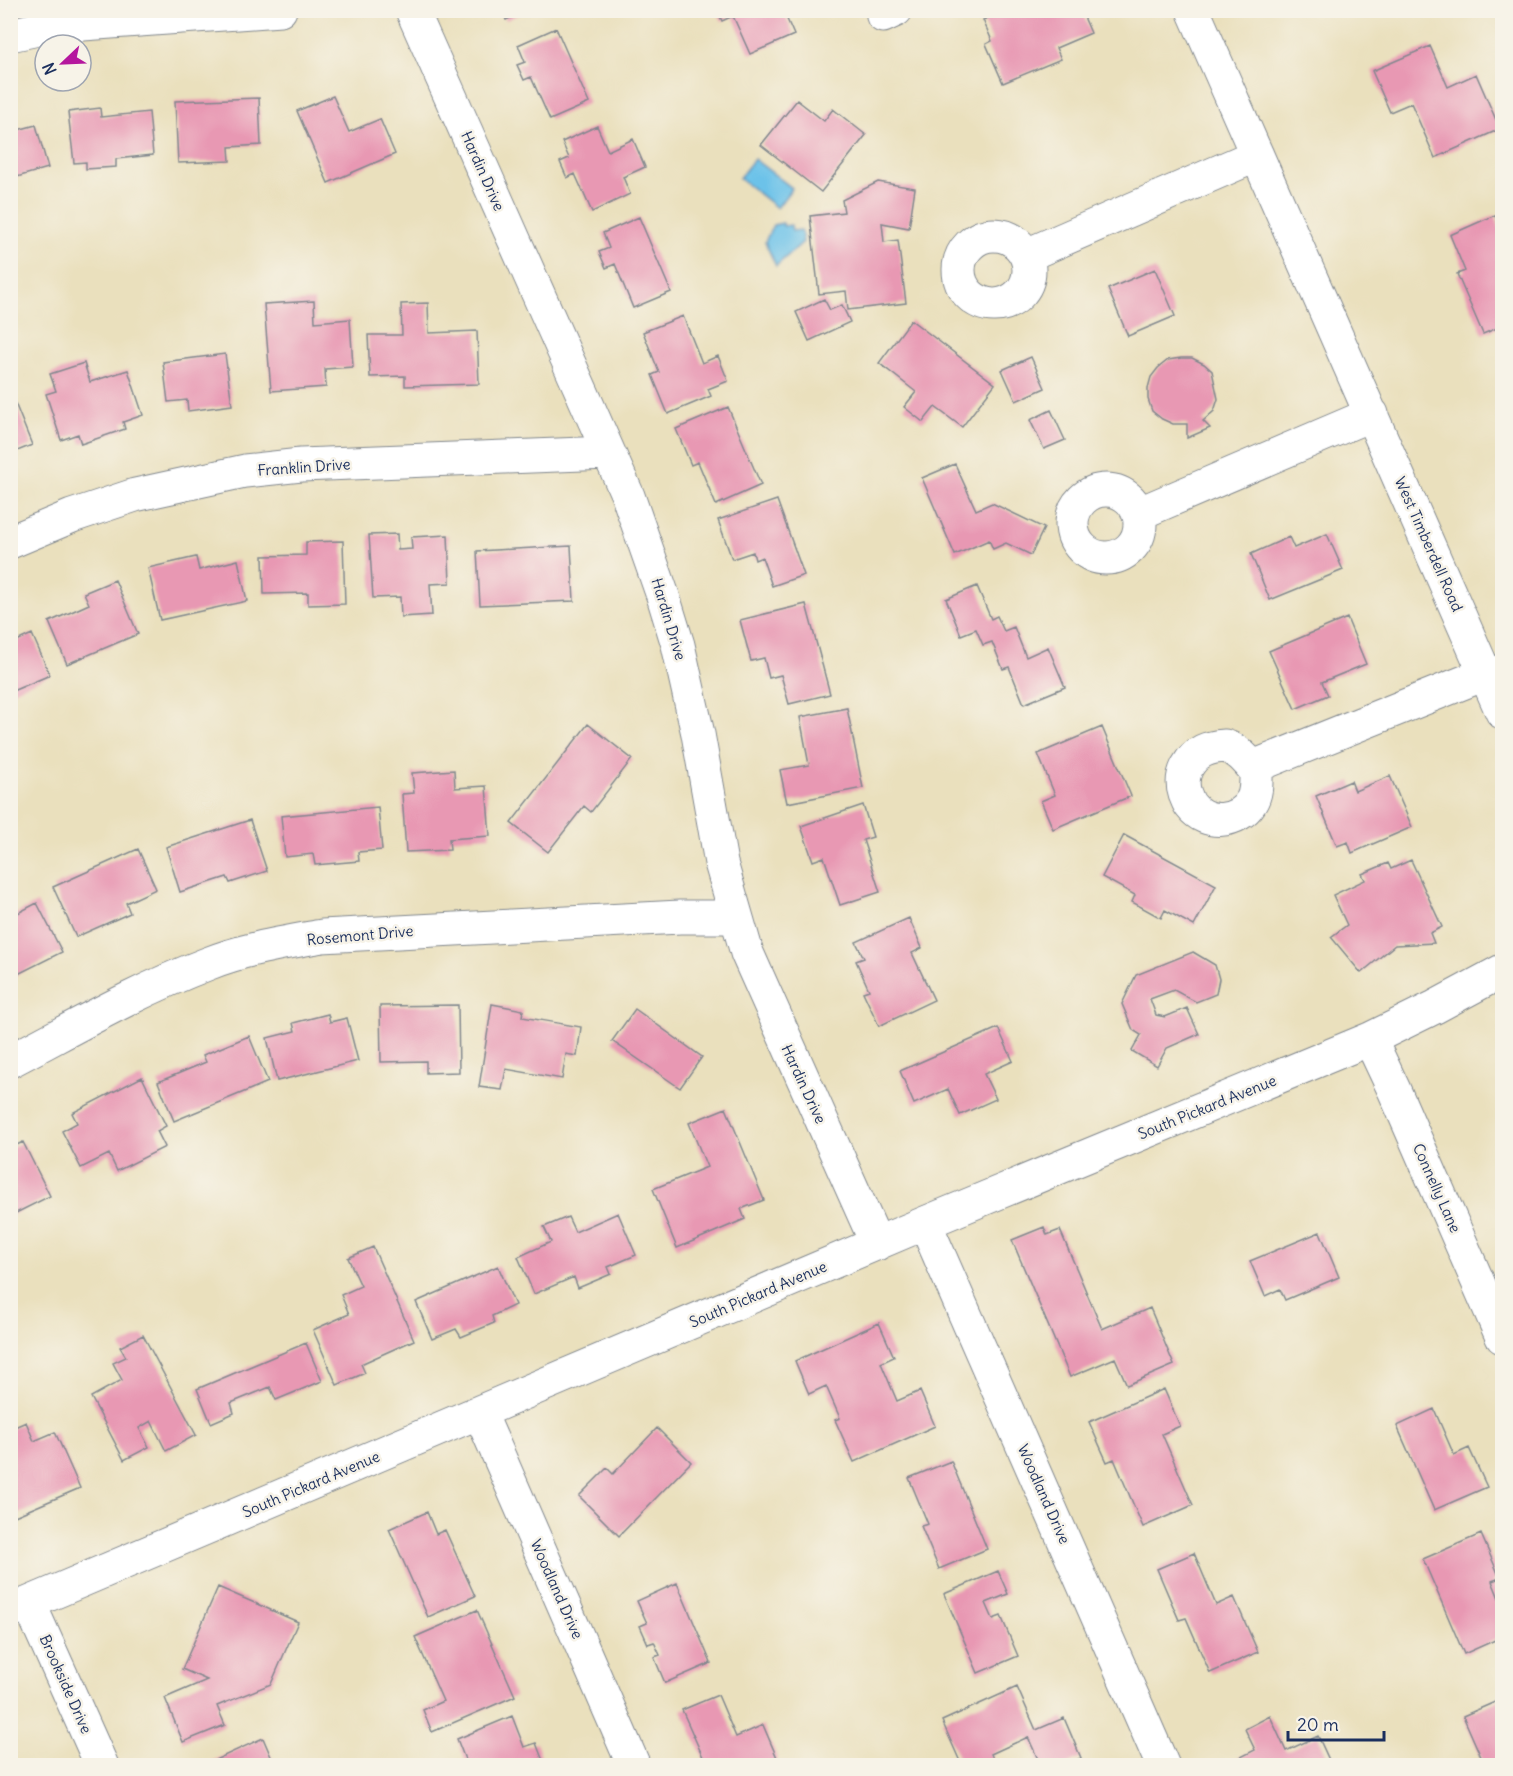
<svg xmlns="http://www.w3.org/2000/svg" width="1513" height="1776" viewBox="0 0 1513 1776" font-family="Delius,sans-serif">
<rect width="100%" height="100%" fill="#f7f3e8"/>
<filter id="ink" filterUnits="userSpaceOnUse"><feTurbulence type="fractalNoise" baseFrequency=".0167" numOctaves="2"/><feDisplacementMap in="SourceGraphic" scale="12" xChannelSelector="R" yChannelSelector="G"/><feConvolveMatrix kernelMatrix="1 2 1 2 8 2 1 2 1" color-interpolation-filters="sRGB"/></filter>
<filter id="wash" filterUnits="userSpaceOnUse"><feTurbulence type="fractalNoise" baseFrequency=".008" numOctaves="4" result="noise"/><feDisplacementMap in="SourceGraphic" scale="24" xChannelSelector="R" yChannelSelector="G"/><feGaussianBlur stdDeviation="1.35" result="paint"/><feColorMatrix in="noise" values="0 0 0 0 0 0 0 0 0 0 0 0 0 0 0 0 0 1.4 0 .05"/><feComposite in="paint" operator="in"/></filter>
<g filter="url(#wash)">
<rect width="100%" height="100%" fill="#eae0bd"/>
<path fill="#6cc2e9" stroke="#4478a4" stroke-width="1.5" d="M754,159L792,188L777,208L739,178Z
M783,223V226L791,225L792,231L801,230L803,242L776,266L765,242L773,225Z"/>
<g id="blocks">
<path fill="#e898b3" d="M502,10H528L506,20Z
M717,10H783L794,35L750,54L733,16L722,21Z
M1005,10H1081L1091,33L1056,48L1061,59L1003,83L986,44L992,41L983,20Z
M556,28L589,103L550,120L531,77L524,80L517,65L525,62L518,45Z
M1430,46L1448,87L1476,74L1500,129L1435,158L1411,103L1390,112L1372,71Z
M333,96L349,132L380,119L395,154L328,183L297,111Z
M259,98L261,145L229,147L230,161L178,163L175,101Z
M797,100L824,121L833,109L866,135L821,192L761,145Z
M100,108L101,117L149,112L153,155L116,159V167L86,169V162L74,163L68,112Z
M36,125L48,168L10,179V132Z
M597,126L608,151L633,139L645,167L623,177L630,194L592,212L575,174L567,178L560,162L569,158L562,142Z
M878,182L915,188L909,228L882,223L884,242L898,240L906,303L848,310L846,291L819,294L810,216L844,212L842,200Z
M1495,215L1502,233V326L1483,334L1457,274L1465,271L1450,235Z
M639,217L671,292L633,308L615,264L606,268L599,252L609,248L603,233Z
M1155,269L1175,316L1128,336L1108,289Z
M824,299L830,310L842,305L850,322L809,341L796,312Z
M314,301L315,322L350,319L353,367L325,369L326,387L271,391L264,304Z
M428,303L429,333L477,331L479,384L405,386V376L370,377L368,335H402L401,304Z
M683,316L702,363L718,356L728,381L708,389L711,396L668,414L652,375L659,372L643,332Z
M911,320L995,384L962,427L935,407L923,422L904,407L916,392L879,363Z
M225,354L232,405L188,411L187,400L168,402L163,362Z
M1031,357L1045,388L1016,401L1002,370Z
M1181,358H1192L1204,364L1212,371L1218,399L1214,411L1203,421L1210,428L1187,438V424H1173L1162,419L1152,411L1148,399V388L1151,377L1158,368L1168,360Z
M84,363L90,382L128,370L143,415L123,422L125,429L81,444L78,434L61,440L46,394L56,391L50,374Z
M15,403L32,445L10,454V405Z
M728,407L761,485L716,505L698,462L691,465L676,429Z
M1051,410L1065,440L1044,449L1030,420Z
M955,464L976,510L992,503L1044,528L1031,555L1006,543L993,549L989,540L955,555L922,478Z
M777,500L804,575L772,586L762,557L755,560L753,552L732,559L718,520Z
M397,534L398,550L412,549L411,537L448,535L450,583L430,584L432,615L401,617L400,597L373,598L369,535Z
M1327,534L1343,570L1270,600L1251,554L1289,537L1294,548Z
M343,541L345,604L308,605V593L264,594L263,556L306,555V542Z
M571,546L574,601L480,605L477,551Z
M196,557L199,570L238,560L247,601L160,620L148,568Z
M115,580L138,634L67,664L49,622L89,604L84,593Z
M977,586L991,619L997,616L1004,631L1014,627L1026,657L1048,647L1065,687L1024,704L1009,667L1003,669L992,642L983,645L976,629L961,635L946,599Z
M806,604L830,694L789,704L781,675L769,678L764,658L751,661L740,620Z
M1347,618L1366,664L1322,682L1328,695L1295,709L1269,651Z
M32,634L50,675L10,692V644Z
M847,708L863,788L787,803L780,770L809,765L800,717Z
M588,724L632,759L591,812L584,806L548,852L511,823Z
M1102,727L1131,796L1053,829L1041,801L1055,795L1038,754Z
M454,770L455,788L486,786L490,836L449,839L450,850L406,852L402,794L414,793L412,773Z
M1390,776L1412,827L1352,853L1348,842L1337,846L1316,796L1351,781L1355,791Z
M863,805L873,837L863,840L880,892L840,905L824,857L813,861L801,826Z
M378,807L382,850L358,852L359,861L315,865L313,854L285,857L281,816Z
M250,820L267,871L230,883L227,877L180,892L166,847Z
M1124,835L1216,885L1194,926L1165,910L1161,918L1132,902L1135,895L1102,877Z
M138,849L156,889L126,903L130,913L76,937L53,887Z
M1411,860L1442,927L1430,933L1434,943L1395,945L1361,973L1331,937L1347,925L1333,895L1365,880L1362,874L1388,863L1391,869Z
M37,903L62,952L10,978V917Z
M909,918L922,948L912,953L934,1000L879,1026L863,992L869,990L856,961L864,958L856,942Z
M1193,952L1215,965L1219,979L1216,994L1196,1002L1174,990L1150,999L1156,1015L1165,1017L1187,1008L1199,1034L1167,1048L1157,1066L1132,1051L1141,1035L1133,1030L1122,1004L1136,975Z
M492,1004L523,1010L522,1017L581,1027L577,1056L566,1054L562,1079L506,1069L502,1090L479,1087Z
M458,1005L459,1072L426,1073V1061L381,1062L380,1006Z
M635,1009L702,1057L680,1088L612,1041Z
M328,1014L330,1022L347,1018L358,1061L277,1081L267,1038L295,1031L293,1023Z
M998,1028L1013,1061L984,1074L996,1099L960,1115L948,1089L914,1104L900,1071Z
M249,1036L268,1082L174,1121L158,1082L206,1062L203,1055Z
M142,1077L166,1126L157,1131L165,1147L117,1171L109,1154L81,1168L62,1131L77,1123L72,1113Z
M726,1108L764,1200L741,1209L745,1219L677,1248L653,1189L707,1167L689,1123Z
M23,1142L50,1196L12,1215L10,1148Z
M618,1213L636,1255L608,1267L611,1274L578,1288L574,1277L534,1294L518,1257L551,1242L544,1227L568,1217L575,1232Z
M1044,1227L1047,1235L1060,1230L1102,1329L1150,1308L1174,1365L1127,1385L1115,1358L1070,1377L1012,1240Z
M1320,1232L1339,1277L1285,1300L1280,1289L1265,1296L1250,1261Z
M373,1247L414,1340L361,1364L365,1373L337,1385L313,1330L349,1314L341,1295L361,1286L348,1258Z
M498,1266L515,1305L492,1316L494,1323L461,1337L456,1329L432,1339L416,1302Z
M879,1323L894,1357L881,1363L897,1401L920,1391L935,1426L854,1462L835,1420L840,1418L826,1386L809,1394L795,1361Z
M143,1335L196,1435L166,1451L151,1421L139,1428L149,1447L124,1460L91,1397L122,1380L113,1363L126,1357L120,1347Z
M306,1343L322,1381L276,1400L270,1387L231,1403L234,1413L211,1423L197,1389Z
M1164,1389L1180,1426L1162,1434L1193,1505L1143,1527L1114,1459L1107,1462L1089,1422Z
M1434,1409L1454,1455L1469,1448L1487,1487L1434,1510L1397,1426Z
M26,1422L34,1441L55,1432L80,1488L10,1518V1429Z
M657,1428L691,1462L619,1536L579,1496L607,1468L613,1474Z
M951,1461L987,1549L939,1569L921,1526L928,1524L909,1478Z
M427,1512L436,1534L445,1530L475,1596L428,1617L389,1529Z
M1481,1534L1500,1578L1492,1581L1499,1598L1502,1597V1637L1464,1654L1423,1559Z
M1194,1553L1216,1605L1234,1597L1258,1652L1210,1673L1186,1618L1179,1620L1157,1569Z
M998,1571L1008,1594L986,1603L993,1619L1001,1616L1018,1656L978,1673L944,1594Z
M677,1583L711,1663L665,1683L654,1657L660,1655L654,1642L648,1644L640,1626L647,1623L637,1601Z
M218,1587L298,1622L271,1684L217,1706L225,1725L183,1742L165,1698L207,1680L182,1669Z
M477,1610L515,1696L432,1732L423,1710L443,1701L415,1637Z
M1017,1687L1036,1730L1064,1718L1081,1758L1065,1766H1041L1028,1737L991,1754L996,1766H962L942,1721Z
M718,1695L736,1737L763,1725L778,1760L766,1766H707L682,1710Z
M1502,1699V1766H1485L1463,1716Z
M512,1716L524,1747L536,1743L545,1766H459L466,1762L457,1739Z
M1270,1716L1286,1751L1318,1736L1329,1760L1317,1766H1235L1233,1761L1255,1750L1245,1729Z
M263,1738L275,1766H202Z"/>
</g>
</g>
<g filter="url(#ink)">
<use href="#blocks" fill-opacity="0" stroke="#82888e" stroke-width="1.5"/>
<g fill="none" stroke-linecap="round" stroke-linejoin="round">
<defs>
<path id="minor" d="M412,10L628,496L663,596L678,645L698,734L721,863L747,953L877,1244
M1193,10L1502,712
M883,16L896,10
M10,35L38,29L83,24L280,10
M959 270a35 35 0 1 1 70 0a35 35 0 1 1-70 0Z
M1027,255L1257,155
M1072 524a34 34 0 1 1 68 0a34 34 0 1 1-68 0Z
M1140,513L1372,414
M10,542L72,516L135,495L245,471L301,465L608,453
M1225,746C1240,751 1246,760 1256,771C1256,782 1257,793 1251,802C1238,823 1206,826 1191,806C1188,803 1187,798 1185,794C1182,785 1183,775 1187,767C1196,751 1208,747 1225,746Z
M1253,767L1487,673
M1370,1039L1394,1090L1502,1337
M10,1061C75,1027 139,990 207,964C244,949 283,943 322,936L680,917H735
M925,1223L1163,1766
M480,1413L634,1766
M29,1603L102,1766
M10,1611L925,1223L1370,1039L1435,1007L1502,971"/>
</defs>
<use href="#minor" stroke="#82888e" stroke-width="35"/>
<use href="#minor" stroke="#fff" stroke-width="33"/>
</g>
</g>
<g text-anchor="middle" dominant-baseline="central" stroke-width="5" stroke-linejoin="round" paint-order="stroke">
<g font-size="15" fill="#1b2f5e" stroke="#f7f3e8">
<text transform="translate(483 171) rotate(66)">Hardin Drive</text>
<text transform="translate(304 467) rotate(-4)">Franklin Drive</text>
<text transform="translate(1429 544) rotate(66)">West Timberdell Road</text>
<text transform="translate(669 619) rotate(73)">Hardin Drive</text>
<text transform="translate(360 935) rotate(-5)">Rosemont Drive</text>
<text transform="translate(804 1084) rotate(65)">Hardin Drive</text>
<text transform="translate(1207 1107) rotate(-22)">South Pickard Avenue</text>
<text transform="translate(1437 1188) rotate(66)">Connelly Lane</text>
<text transform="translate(758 1294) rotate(-23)">South Pickard Avenue</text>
<text transform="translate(311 1484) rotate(-23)">South Pickard Avenue</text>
<text transform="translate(1044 1494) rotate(66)">Woodland Drive</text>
<text transform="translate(557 1589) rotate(66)">Woodland Drive</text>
<text transform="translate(66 1684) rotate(66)">Brookside Drive</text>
</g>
</g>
<rect width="1513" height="1776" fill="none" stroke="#f7f3e8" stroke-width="36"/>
<g transform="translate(63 63) rotate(247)"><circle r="28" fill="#f7f3e8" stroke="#9fa5b1" stroke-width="1.5"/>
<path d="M0-4.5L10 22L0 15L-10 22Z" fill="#b5179e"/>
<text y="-9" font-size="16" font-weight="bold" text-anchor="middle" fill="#1b2f5e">N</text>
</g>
<path d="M1288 1731v9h96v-9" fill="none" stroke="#1b2f5e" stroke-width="3"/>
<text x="1297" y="1731" font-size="18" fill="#1b2f5e" stroke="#f7f3e8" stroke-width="4.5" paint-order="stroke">20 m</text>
</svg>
